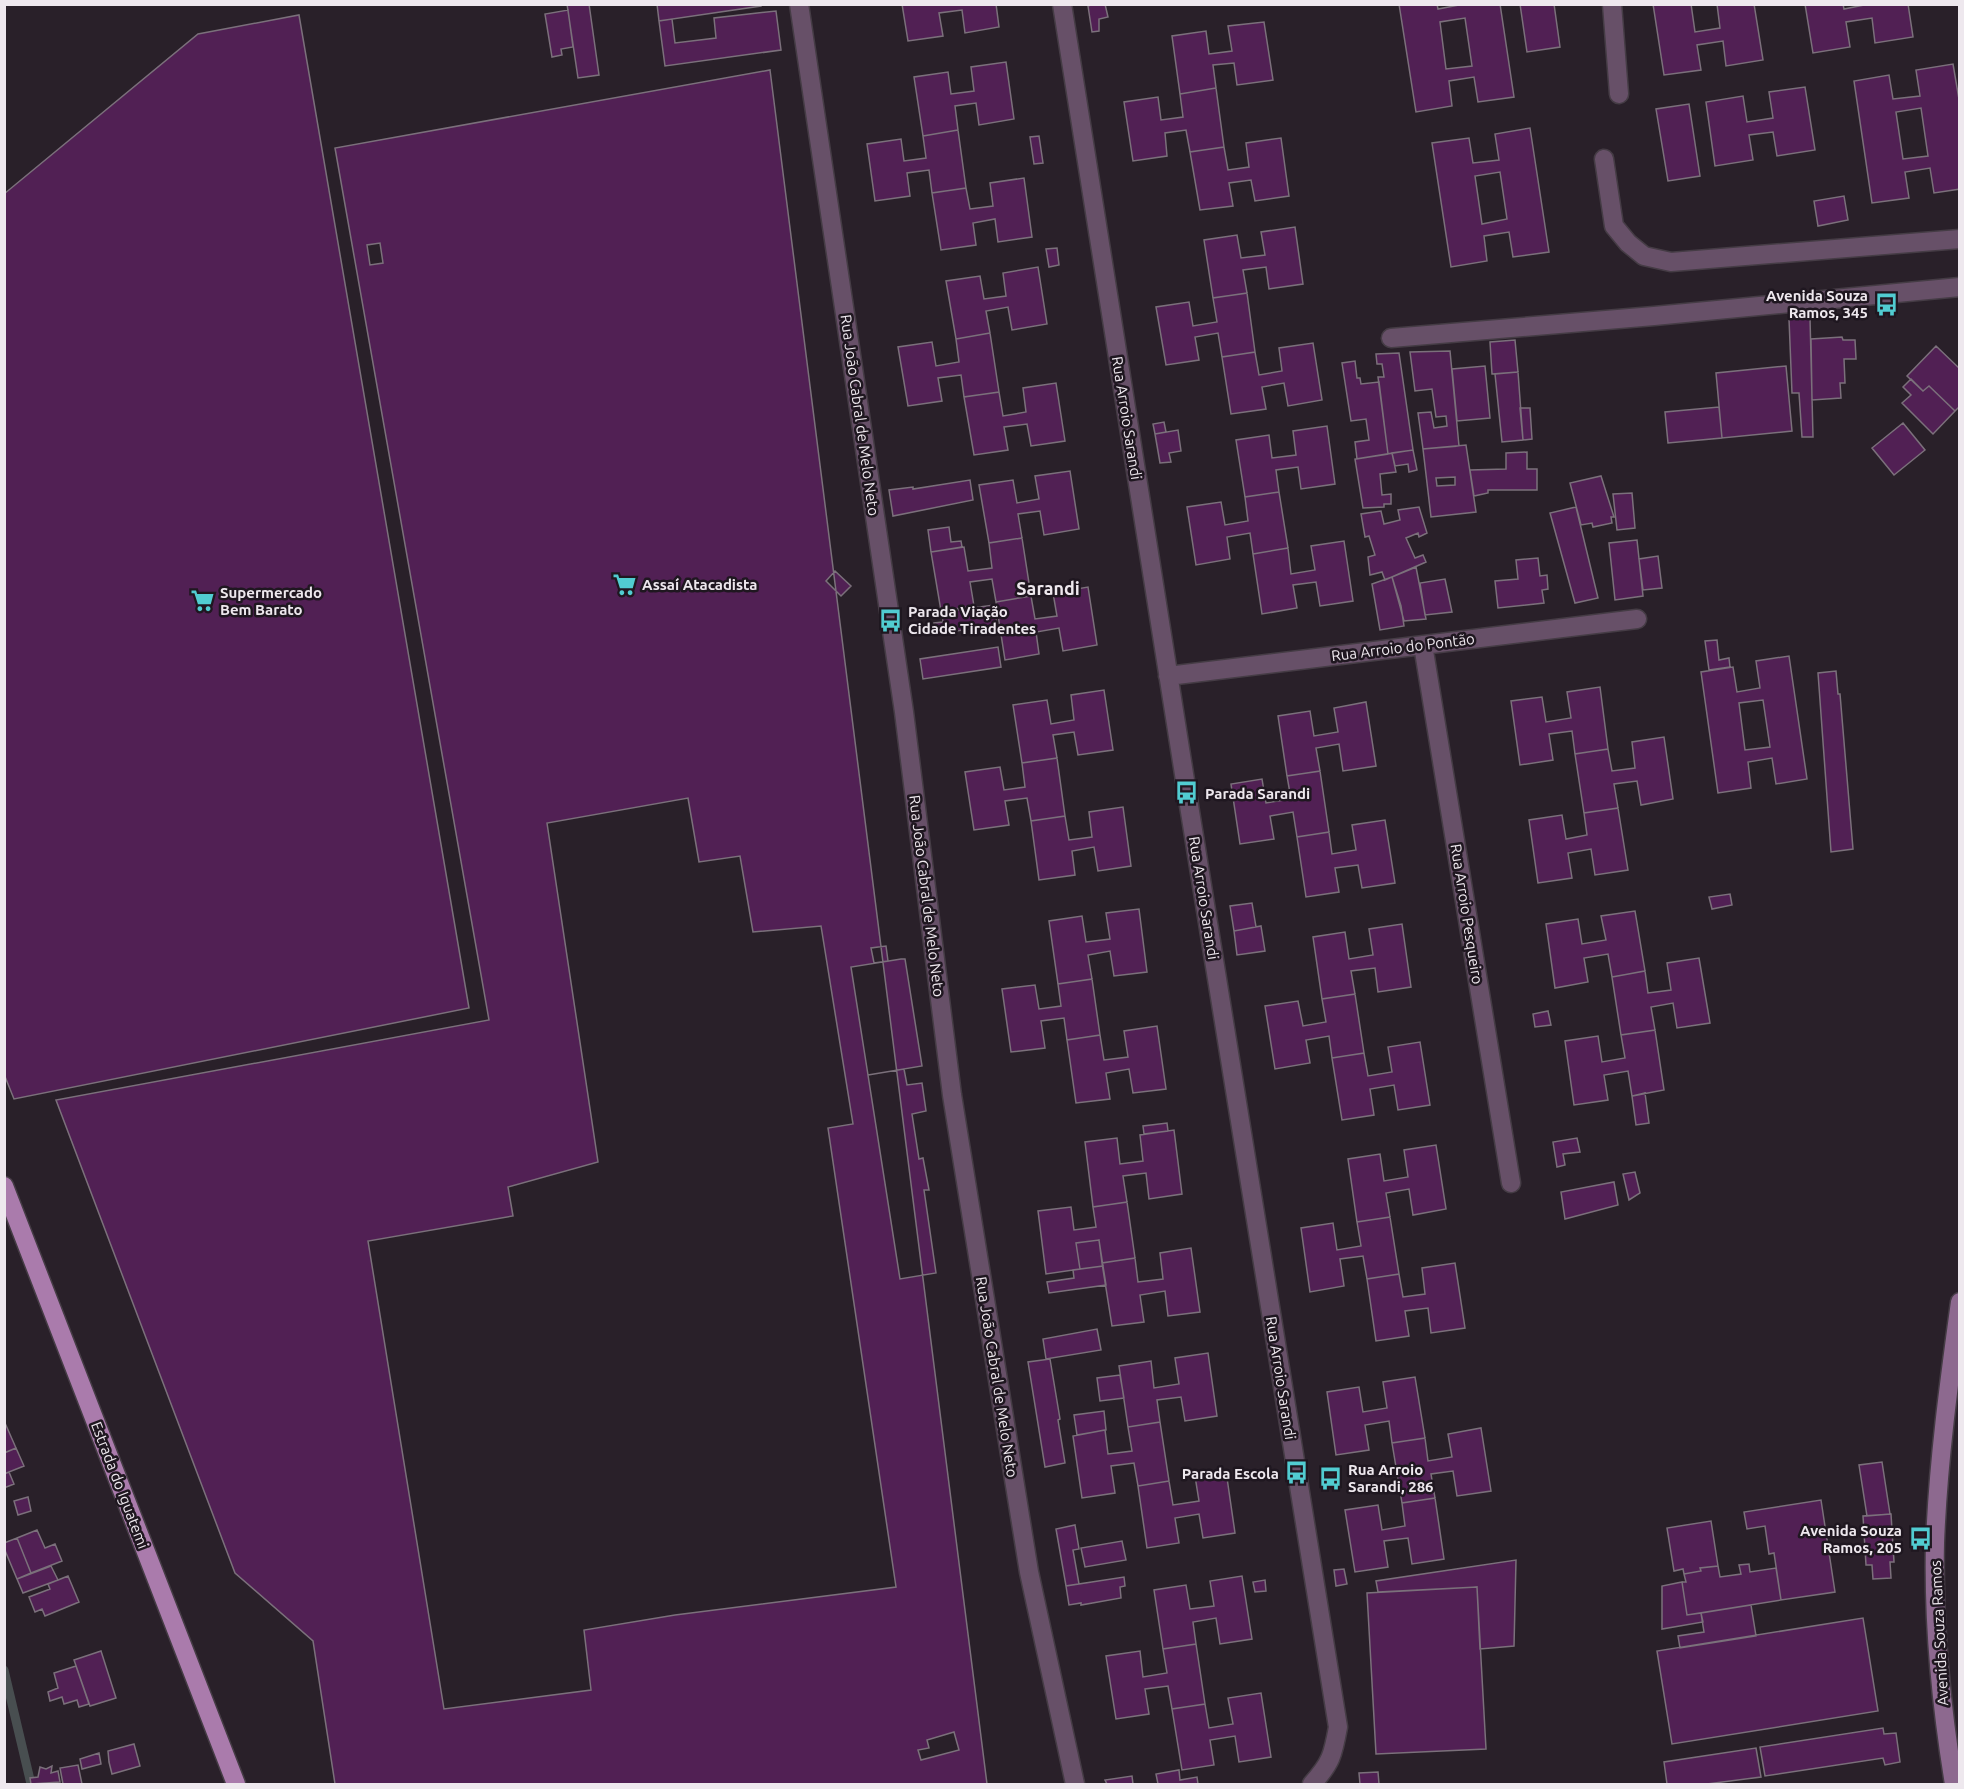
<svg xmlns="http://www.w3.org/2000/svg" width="1964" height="1789" viewBox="0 0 1964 1789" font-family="Ubuntu,sans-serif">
<rect width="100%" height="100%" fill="#292029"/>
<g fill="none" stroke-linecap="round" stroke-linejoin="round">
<path stroke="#484e50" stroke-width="9" d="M4,1670L31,1784"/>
</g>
<path fill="#512054" stroke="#7b707b" stroke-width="1.5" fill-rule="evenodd" d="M567,4H589L599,75L578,78Z
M657,4H761V6L659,21Z
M902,4H996L999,27L965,33L962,10L939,13L943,36L908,41Z
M1093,4H1105L1108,17L1099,19V31L1092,32L1088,6Z
M1399,4H1437L1438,9L1464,4H1500L1514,97L1478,102L1474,77L1449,81L1452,106L1416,112ZM1465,18L1472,66L1446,69L1440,22Z
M1520,4H1554L1560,47L1527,52Z
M1653,4H1691L1695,32L1720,28L1717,4H1754L1763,60L1726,66L1723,41L1697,45L1701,70L1664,75Z
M1805,4H1843L1844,9L1869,4H1908L1913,37L1875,43L1872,18L1846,22L1850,47L1813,53Z
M568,10L573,47L561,49L562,55L552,57L545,14Z
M776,11L781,50L665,66L659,21L672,19L675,43L716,38L714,18Z
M299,15L469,1008L14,1099L4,1074V194L198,34Z
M1264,22L1273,80L1237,85L1234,63L1213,65L1216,88L1180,94L1172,36L1206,31L1209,54L1232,51L1228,26Z
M1006,62L1014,119L979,125L976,103L955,106L958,130L923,136L914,77L948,72L951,94L974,91L971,67Z
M1953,64L1960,105V189L1934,193L1930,168L1905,172L1909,198L1872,203L1854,81L1889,75L1893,99L1920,96L1916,70ZM1921,108L1928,156L1903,159L1896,112Z
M770,70L987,1784H335L313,1641L235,1573L56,1100L489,1020L335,148Z
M1805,87L1815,150L1777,156L1773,132L1749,135L1753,160L1715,166L1706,102L1743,96L1747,122L1773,118L1769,92Z
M1216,88L1224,147L1190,152L1186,130L1165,133L1167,156L1133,161L1124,102L1158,97L1161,120L1183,117L1180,94Z
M1689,104L1700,176L1668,181L1656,109Z
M1530,128L1549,252L1513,257L1509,232L1484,236L1487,261L1451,267L1432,143L1469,138L1473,163L1499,160L1495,134ZM1500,172L1507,219L1482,224L1475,176Z
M958,130L966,188L932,193L929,170L907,173L910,196L875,201L867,144L901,139L904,161L926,158L923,136Z
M1039,136L1043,163L1034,164L1030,137Z
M1281,138L1289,196L1255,201L1251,180L1229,183L1233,206L1200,210L1190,152L1224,147L1228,170L1249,167L1246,143Z
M1024,178L1032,237L998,242L995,219L973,223L976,245L941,250L932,193L966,188L970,209L993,206L990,183Z
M1844,196L1848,220L1818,226L1814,201Z
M1295,227L1303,284L1269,289L1266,267L1243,270L1247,293L1213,298L1204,240L1237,235L1241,258L1265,255L1261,232Z
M380,243L383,263L370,265L367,245Z
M1057,248L1059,265L1049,267L1046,249Z
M1038,267L1047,324L1012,330L1008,307L986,311L990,333L956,339L946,281L980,276L984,299L1006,296L1003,273Z
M1247,293L1255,352L1222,357L1218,333L1195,337L1199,360L1166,365L1156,307L1189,302L1193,326L1217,322L1213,298Z
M1810,318L1813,437H1802L1799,393H1792L1789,319Z
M990,333L999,392L964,397L961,375L938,378L942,401L908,406L898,347L932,342L936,366L959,362L956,339Z
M1842,337L1843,340H1855L1856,359H1844L1845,383H1840L1841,398L1812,400L1811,339Z
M1515,340L1518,372L1492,374L1490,342Z
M1313,343L1322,400L1288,406L1284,383L1262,387L1266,409L1231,414L1222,357L1255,352L1259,375L1282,371L1279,348Z
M1936,346L1960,369V406L1955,411L1929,386L1923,391L1907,376Z
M1450,351L1459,446L1423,449L1418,413L1431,412L1434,428L1447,426L1446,416L1436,417L1432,389L1415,391L1410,352Z
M1399,353L1413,450L1388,454L1378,377H1384L1382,364H1377L1376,354Z
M1355,361L1357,378H1360L1361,384L1379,382L1388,454L1357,459L1355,442L1369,440L1366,419L1351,421L1342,363Z
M1485,366L1490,418L1457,421L1452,369Z
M1786,366L1792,431L1722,438L1716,373Z
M1518,372L1523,440L1502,442L1495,374Z
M1911,379L1923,391L1929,386L1955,411L1933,434L1902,403L1911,395L1903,387Z
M1056,383L1065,441L1031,446L1027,424L1004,427L1008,450L974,455L964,397L999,392L1003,416L1026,412L1023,388Z
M1719,407L1722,438L1668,443L1665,412Z
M1520,408H1530L1532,439L1523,440Z
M1164,422L1166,432L1155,434L1153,424Z
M1903,423L1925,450L1894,475L1872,448Z
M1327,426L1335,484L1301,489L1298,467L1276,470L1279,492L1245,497L1236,440L1269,435L1272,458L1296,455L1293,431Z
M1178,430L1181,451L1169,453L1171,462L1160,463L1155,434Z
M1466,445L1476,512L1431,517L1423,449ZM1455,477V485L1437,486L1436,478Z
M1413,450L1417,470L1409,472L1408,464L1395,466L1392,453Z
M1527,452V469H1537V490H1488V493L1474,496L1470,470L1506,469V453Z
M1392,453L1396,472L1380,474L1382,495L1391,494V504H1384V507L1363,508L1355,459Z
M1070,471L1079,529L1044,535L1040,511L1018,514L1022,538L989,543L979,485L1013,480L1017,503L1039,499L1035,476Z
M1601,476L1614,517H1611L1612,523L1593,527L1592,523L1581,525L1570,483Z
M970,480L973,500L893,516L889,490L913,487V489Z
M1279,492L1288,548L1253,554L1250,533L1227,537L1230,559L1196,565L1187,507L1221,502L1225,525L1248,521L1245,497Z
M1632,493L1635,528L1617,530L1613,494Z
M1419,507L1427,533L1419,537L1418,533L1406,538L1415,558L1423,555L1426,562L1385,580L1382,572L1370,575L1368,557L1375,555L1369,536L1365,537L1361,514L1381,511L1384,524L1400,520L1398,510Z
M1576,507L1598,598L1575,603L1550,513Z
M949,527L951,542L961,541L962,547L931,552L928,530Z
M1022,538L1031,596L996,602L992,579L970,582L974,606L941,611L931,552L964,547L968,571L992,568L989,543Z
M1637,540L1643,596L1615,600L1609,543Z
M1344,541L1353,601L1320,606L1316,582L1293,585L1297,608L1262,614L1253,554L1288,548L1291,574L1315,570L1311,546Z
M1658,556L1662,588L1643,590L1639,559Z
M1538,558L1540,576L1547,575L1548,589L1542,590L1544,603L1498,608L1495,581L1518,579L1516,560Z
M1416,567L1426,619L1404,621L1392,577Z
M835,571L851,586L841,596L826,581Z
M1392,577L1401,606L1404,626L1380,630L1372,584Z
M1445,579L1452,612L1425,615L1420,583Z
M1088,587L1097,645L1063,651L1059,628L1036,632L1039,654L1005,660L996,602L1031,596L1035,619L1057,616L1053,593Z
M994,605L997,625L936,634L934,623L943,622L942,612Z
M1717,640L1719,660L1729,658L1730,667L1709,670L1705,641Z
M998,647L1001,667L923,679L920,659Z
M1789,656L1807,779L1776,784L1772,758L1748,762L1751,788L1718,793L1701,672L1733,667L1737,692L1760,688L1756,661ZM1763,700L1770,747L1745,750L1739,703Z
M1836,671L1838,694H1840L1853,849L1831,852L1818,673Z
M1600,687L1608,749L1575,754L1572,731L1549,734L1553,760L1520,765L1511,701L1542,697L1546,722L1571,718L1567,692Z
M1104,690L1113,750L1078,755L1074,732L1053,735L1057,758L1022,763L1013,705L1047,700L1051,724L1074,720L1071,695Z
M1366,702L1376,766L1343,771L1339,744L1316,748L1320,771L1287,776L1278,716L1310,711L1314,736L1338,732L1334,708Z
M1664,737L1673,799L1641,805L1637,781L1614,784L1618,808L1584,813L1575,754L1608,749L1612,771L1635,768L1632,742Z
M1057,758L1065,816L1031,821L1027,798L1005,801L1009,825L974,830L965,772L1000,767L1004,790L1025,787L1022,763Z
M1320,771L1329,832L1297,837L1293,812L1270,816L1274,839L1240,844L1231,784L1262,779L1266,803L1291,799L1287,776Z
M688,798L699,862L740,856L753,932L821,926L853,1124L828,1128L896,1587L675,1615L584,1630L591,1690L444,1709L368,1241L513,1216L508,1187L598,1162L547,823Z
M1123,807L1131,866L1098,871L1094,847L1072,851L1075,875L1039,880L1031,821L1065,816L1069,840L1092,837L1089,812Z
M1618,808L1628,870L1595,875L1591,849L1568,853L1572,878L1538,883L1529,820L1562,815L1566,839L1587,835L1584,813Z
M1385,820L1395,883L1362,888L1358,865L1335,868L1339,892L1306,897L1297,837L1329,832L1332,854L1356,850L1352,825Z
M1730,894L1732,905L1712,909L1709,897Z
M1252,903L1256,927L1234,931L1230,906Z
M1139,909L1147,972L1114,976L1110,951L1088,955L1092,979L1058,984L1049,921L1082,916L1086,942L1110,939L1106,913Z
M1635,911L1645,971L1612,977L1608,954L1584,958L1588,982L1555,988L1546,924L1578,919L1582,944L1606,940L1601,916Z
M1402,924L1411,987L1378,992L1375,968L1351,971L1355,994L1322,999L1313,937L1345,932L1349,959L1373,955L1369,929Z
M1261,926L1265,951L1237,955L1234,931Z
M886,946L888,961L874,963L871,948Z
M1699,958L1710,1023L1677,1028L1673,1003L1651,1007L1655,1030L1621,1035L1612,977L1645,971L1648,993L1671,990L1667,963Z
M901,959H905L922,1066L868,1075L851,967Z
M1092,979L1100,1035L1067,1040L1064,1018L1041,1021L1045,1048L1011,1052L1002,989L1035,985L1039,1009L1061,1006L1058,984Z
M1355,994L1364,1053L1332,1058L1329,1036L1306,1040L1310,1063L1275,1069L1265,1006L1298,1001L1303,1026L1326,1022L1322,999Z
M1548,1011L1551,1025L1535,1027L1533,1014Z
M1157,1026L1166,1089L1133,1093L1129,1069L1106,1073L1110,1099L1076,1103L1067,1040L1100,1035L1104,1060L1128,1057L1124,1031Z
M1655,1030L1664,1090L1632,1096L1628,1071L1604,1075L1608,1100L1574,1105L1565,1041L1598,1036L1602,1062L1625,1058L1621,1035Z
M1420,1042L1430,1105L1398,1110L1394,1085L1370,1089L1374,1115L1342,1120L1332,1058L1364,1053L1368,1076L1392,1072L1388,1047Z
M904,1069L907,1085L922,1083L926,1111L912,1114L919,1159L923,1158L929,1190H924L936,1273L900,1279L868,1075Z
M1645,1093L1649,1123L1636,1125L1632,1096Z
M1167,1123L1168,1131L1144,1134L1143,1126Z
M1174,1130L1182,1194L1149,1199L1146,1173L1123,1176L1127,1202L1093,1207L1085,1142L1117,1138L1120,1164L1143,1161L1140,1135Z
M1577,1138L1580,1152L1563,1154L1565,1165L1557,1167L1553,1142Z
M1436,1145L1446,1209L1413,1215L1409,1189L1386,1193L1390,1217L1357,1222L1348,1159L1380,1154L1384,1181L1408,1177L1404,1150Z
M1635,1172L1640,1193L1629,1200L1623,1174Z
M1614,1182L1618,1205L1565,1219L1561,1192Z
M1127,1202L1135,1258L1102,1263L1099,1240L1076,1243L1080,1269L1046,1274L1038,1211L1071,1207L1074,1230L1096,1227L1093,1207Z
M1390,1217L1399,1274L1367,1279L1363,1256L1340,1259L1344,1286L1310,1292L1301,1228L1333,1223L1337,1250L1361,1246L1357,1222Z
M1099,1240L1103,1266L1080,1269L1076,1243Z
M1191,1248L1200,1312L1168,1316L1165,1291L1140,1295L1144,1322L1112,1326L1102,1263L1135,1258L1138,1282L1163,1279L1160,1253Z
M1455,1263L1465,1328L1431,1333L1428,1308L1405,1311L1409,1336L1376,1341L1367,1279L1399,1274L1403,1297L1425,1294L1422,1268Z
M1103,1266L1106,1285L1049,1293L1047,1282L1074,1278L1073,1270Z
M1097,1329L1101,1350L1046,1359L1043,1339Z
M1208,1353L1217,1416L1185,1421L1181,1397L1157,1400L1160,1422L1128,1427L1119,1366L1151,1361L1154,1388L1179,1384L1175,1358Z
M1050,1359L1060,1419L1058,1420L1065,1463L1045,1467L1028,1362Z
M1120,1375L1124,1398L1100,1401L1097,1378Z
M1415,1377L1425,1438L1392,1443L1389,1421L1365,1425L1369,1450L1336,1455L1327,1392L1359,1387L1363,1412L1387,1408L1383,1382Z
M1104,1411L1106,1430L1077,1435L1074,1415Z
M1160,1422L1169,1481L1138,1486L1134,1463L1111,1466L1115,1493L1082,1498L1073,1436L1105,1430L1108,1454L1132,1451L1128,1427Z
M5,1423L16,1448L4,1453V1424Z
M1481,1428L1491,1491L1457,1496L1453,1471L1431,1474L1435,1498L1402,1503L1392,1443L1425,1438L1428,1461L1452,1457L1448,1434Z
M16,1448L24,1466L4,1474V1453Z
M1882,1462L1890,1514L1867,1516L1859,1465Z
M1226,1471L1235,1533L1203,1538L1199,1514L1175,1518L1179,1543L1147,1548L1138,1486L1169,1481L1173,1505L1199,1501L1195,1476Z
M9,1472L14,1484L4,1488V1474Z
M28,1497L31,1511L18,1515L14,1501Z
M1435,1498L1444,1559L1412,1564L1408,1538L1384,1541L1388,1567L1355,1572L1345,1510L1378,1505L1382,1530L1405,1526L1402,1503Z
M1821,1500L1835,1592L1781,1600L1774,1553L1769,1554L1765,1526L1747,1529L1744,1512Z
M1891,1514L1894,1562H1890L1891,1578L1873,1579L1872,1565H1866L1863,1516Z
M1711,1521L1718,1566L1700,1568L1701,1571L1684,1574L1683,1569L1674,1571L1667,1528Z
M1075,1525L1079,1549L1073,1550L1079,1584L1066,1586L1056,1529Z
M37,1530L45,1548L55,1544L62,1561L31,1573L17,1538Z
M17,1538L31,1573L17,1579L4,1548V1543Z
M1122,1541L1126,1560L1085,1567L1081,1548Z
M1516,1560L1514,1646L1480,1649L1477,1587L1378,1592L1376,1581Z
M1749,1564L1750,1572L1776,1568L1781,1600L1687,1615L1682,1582H1686L1684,1574L1701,1571L1700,1568L1718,1566L1720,1577L1741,1574L1739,1565Z
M51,1566L58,1580L23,1593L17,1579Z
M1344,1569L1347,1584L1336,1586L1334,1570Z
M68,1576L79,1602L45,1616L42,1609L35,1612L29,1597L50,1589L48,1584Z
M1242,1576L1252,1639L1220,1644L1216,1618L1193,1622L1196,1644L1163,1649L1154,1590L1186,1585L1190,1609L1214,1606L1210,1581Z
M1124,1577L1125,1586L1120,1587L1121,1598L1081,1605V1603L1069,1605L1066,1586Z
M1265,1580L1266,1591L1255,1592L1253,1582Z
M1682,1582L1687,1615L1701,1613L1703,1622L1662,1629V1586Z
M1477,1587L1486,1749L1376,1754L1367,1593Z
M1751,1605L1756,1636L1680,1648L1678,1636L1704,1632L1701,1613Z
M1863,1618L1878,1711L1672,1744L1657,1651Z
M1196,1644L1205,1704L1172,1709L1168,1686L1145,1689L1149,1714L1116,1719L1106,1656L1140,1651L1143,1677L1167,1673L1163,1649Z
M101,1651L116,1698L90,1706L74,1660Z
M76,1666L89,1704L79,1707L77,1700L64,1704L62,1697L50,1701L48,1692L58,1688L54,1673Z
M1261,1693L1271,1757L1239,1762L1235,1736L1210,1740L1214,1765L1182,1770L1172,1709L1205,1704L1209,1728L1233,1724L1228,1698Z
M1883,1728L1884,1734L1896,1733L1900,1762L1885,1765L1883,1758L1765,1776L1760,1747Z
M954,1732L959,1750L921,1760L918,1750L929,1748L927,1740Z
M134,1744L140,1766L112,1774L109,1762L108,1751Z
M1756,1748L1761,1777L1707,1784H1667L1664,1762Z
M99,1753L101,1764L82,1769L80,1759Z
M78,1765L82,1784H63L60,1768Z
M52,1766L51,1773L58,1771L60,1782L31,1784L30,1778L38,1777L40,1767L46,1769Z
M1179,1770L1180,1780L1197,1777L1198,1784H1158L1156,1774Z
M1378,1772L1379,1784H1360L1359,1773Z
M1132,1776L1133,1784H1107L1105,1780Z"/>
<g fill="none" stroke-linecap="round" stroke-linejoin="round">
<defs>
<path id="street" d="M799,4L904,712L952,1095L1029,1572L1075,1784
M1062,4L1187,793L1338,1727C1333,1755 1331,1763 1312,1784
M1612,4L1619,94
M1604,159L1614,226L1628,243L1644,256L1671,262L1960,239
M1391,338L1654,316L1960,287
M1423,645L1511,1183
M1168,676L1637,619"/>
<path id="secondary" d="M1954,1784C1941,1705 1933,1624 1935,1543C1938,1463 1949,1382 1960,1302"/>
<path id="primary" d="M4,1186L236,1784"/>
</defs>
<use href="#street" stroke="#453c45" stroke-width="21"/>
<use href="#secondary" stroke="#453c45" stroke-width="21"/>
<use href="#primary" stroke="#453c45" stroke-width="21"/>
<use href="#street" stroke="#675068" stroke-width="18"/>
<use href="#secondary" stroke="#8d698f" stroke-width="18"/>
<use href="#primary" stroke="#aa7bac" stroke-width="18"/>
</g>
<defs>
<symbol id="bus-bare" viewBox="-9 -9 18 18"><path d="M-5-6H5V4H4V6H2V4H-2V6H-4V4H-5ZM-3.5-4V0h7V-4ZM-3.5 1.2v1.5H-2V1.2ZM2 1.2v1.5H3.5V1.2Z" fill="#51ccd1" stroke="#1f1720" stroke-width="2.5" paint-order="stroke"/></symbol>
<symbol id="supermarket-bare" viewBox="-9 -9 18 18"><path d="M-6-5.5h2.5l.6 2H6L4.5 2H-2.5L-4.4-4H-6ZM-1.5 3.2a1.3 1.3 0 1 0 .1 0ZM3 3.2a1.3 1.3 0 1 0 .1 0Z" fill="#51ccd1" stroke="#1f1720" stroke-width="2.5" paint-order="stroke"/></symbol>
</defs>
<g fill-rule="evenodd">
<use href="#bus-bare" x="1870" y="288" width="33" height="33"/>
<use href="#supermarket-bare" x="608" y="568" width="33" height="33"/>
<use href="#supermarket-bare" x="186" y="584" width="33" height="33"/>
<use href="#bus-bare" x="874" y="604" width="33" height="33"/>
<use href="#bus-bare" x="1170" y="776" width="33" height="33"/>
<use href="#bus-bare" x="1280" y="1456" width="33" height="33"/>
<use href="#bus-bare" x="1314" y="1462" width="33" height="33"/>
<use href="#bus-bare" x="1904" y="1522" width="33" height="33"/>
</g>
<g text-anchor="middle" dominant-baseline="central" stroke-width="5" stroke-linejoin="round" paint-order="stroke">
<g font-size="15" font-weight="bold" fill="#eee8ee" stroke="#1f1720" text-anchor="start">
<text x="1868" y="295" text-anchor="end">Avenida Souza<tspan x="1868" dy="17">Ramos, 345</tspan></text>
<text x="642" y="584">Assaí Atacadista</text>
<text x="220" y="592">Supermercado<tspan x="220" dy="17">Bem Barato</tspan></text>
<text x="908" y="611">Parada Viação<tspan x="908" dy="17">Cidade Tiradentes</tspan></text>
<text x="1205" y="793">Parada Sarandi</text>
<text x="1348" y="1469">Rua Arroio<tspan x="1348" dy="17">Sarandi, 286</tspan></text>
<text x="1279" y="1473" text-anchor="end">Parada Escola</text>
<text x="1902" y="1530" text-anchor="end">Avenida Souza<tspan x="1902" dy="17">Ramos, 205</tspan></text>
</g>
<g font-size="15" fill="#eee8ee" stroke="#1f1720">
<text transform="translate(860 415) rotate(82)">Rua João Cabral de Melo Neto</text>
<text transform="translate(1127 418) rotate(81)">Rua Arroio Sarandi</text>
<text transform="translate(1403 647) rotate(-7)">Rua Arroio do Pontão</text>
<text transform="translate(927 896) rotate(83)">Rua João Cabral de Melo Neto</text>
<text transform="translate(1204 898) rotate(81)">Rua Arroio Sarandi</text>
<text transform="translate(1467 914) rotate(81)">Rua Arroio Pesqueiro</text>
<text transform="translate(997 1377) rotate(81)">Rua João Cabral de Melo Neto</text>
<text transform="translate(1281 1378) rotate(81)">Rua Arroio Sarandi</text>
<text transform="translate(120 1485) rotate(69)">Estrada do Iguatemi</text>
<text transform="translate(1939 1633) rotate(-93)">Avenida Souza Ramos</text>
</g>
<g font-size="18" font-weight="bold" fill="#eee8ee" stroke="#1f1720">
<text x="1048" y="588">Sarandi</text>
</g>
</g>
<rect width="1964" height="1789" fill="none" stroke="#eee8ee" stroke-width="12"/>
</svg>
